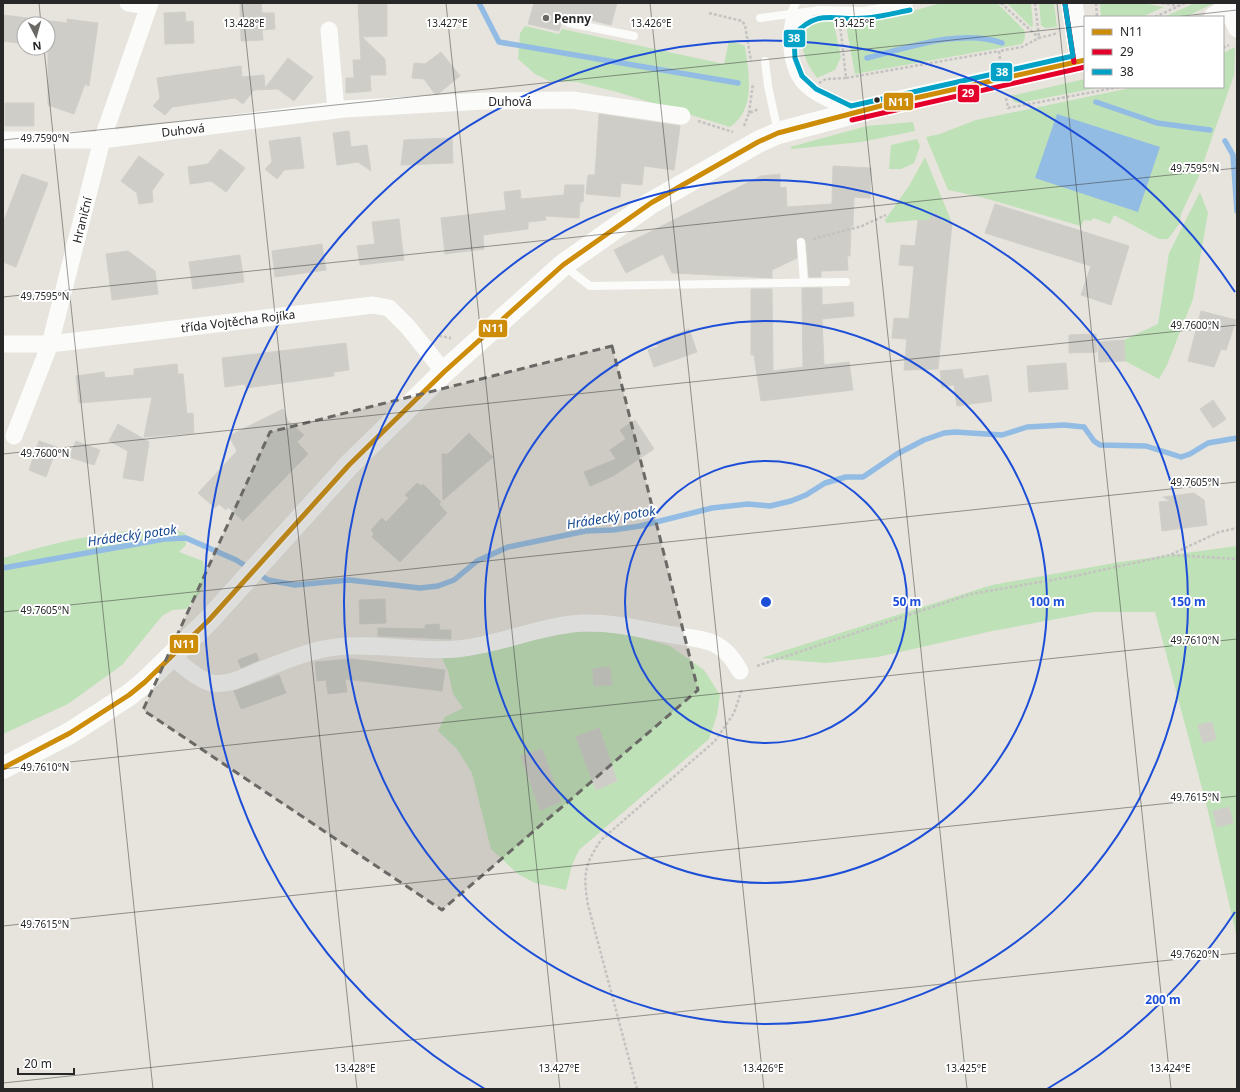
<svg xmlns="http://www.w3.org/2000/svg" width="1240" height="1092" viewBox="0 0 1240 1092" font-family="'Noto Sans',sans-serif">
<rect width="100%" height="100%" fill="#e6e4dc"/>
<path fill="#bfe1b7" d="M941,3H997L1024,30C1026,36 1025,39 1022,44L855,74L845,20L913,11Z
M1007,3H1031L1033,26L1031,27Z
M1039,3H1054L1057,27L1045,28L1041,25Z
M1100,3H1143L1164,7L1142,17H1101Z
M1195,3H1215L1185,17H1164Z
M823,19H833L841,57L835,70L817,78C802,59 792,30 823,19Z
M525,26L559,34L562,29L724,64L729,40L745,46C749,75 756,109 730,127L617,92L577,82L549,81L535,74L518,59L520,33Z
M1235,47L1234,75L1198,178L1181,214L1180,223L1168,239H1159L1114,215L1110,224L1093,218L1091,221L1084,220L1081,226L981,197L948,190L926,137L940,134L976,120L1135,87H1223V53Z
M1085,79V87H1102L1019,103L1014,102L1010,96Z
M913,122L915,131L861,142L792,149L790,147L867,126Z
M917,139L920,146L914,163L901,169H889L891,145Z
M925,157L952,223L943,222L941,218L936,214L932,216L931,221L918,220L886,223L885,220L909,186Z
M1200,192L1208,213L1193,299L1167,365L1159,379L1125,361L1124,340L1158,324L1169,253Z
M168,528L185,533L186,545L179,552L203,561C207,587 203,591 186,609L172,610L162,616L122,665L68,704L3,734V558C58,541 110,530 168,528Z
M1237,546V938L1207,807L1155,612H1094L992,631L878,657L826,663L761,658L992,585L1120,562Z
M618,631L670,646L704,670L720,695L717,715L709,739L579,850L572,865L566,890L535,883L518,874L491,849L472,773L457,749L438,731L445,717L463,708L453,694L448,671L442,658L575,632Z"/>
<path fill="#93bce4" d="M1057,114L1160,147L1138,212L1035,178Z"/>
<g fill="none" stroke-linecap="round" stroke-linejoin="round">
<path stroke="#93bce4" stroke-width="5.5" d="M479,3L499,42L738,83
M867,58C907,48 962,28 1002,43
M1096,102L1157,123L1210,130
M1225,141L1233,155L1237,211
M3,568L164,539L186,538L236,560L249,568
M257,573L268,580L295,585L349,580L420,588L438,586L454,580L477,561L508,547L586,531L613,530L640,526L712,508L748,504L770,506L791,501L806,495L825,483L846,477H863L897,454L924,440L944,433L955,432L1002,435L1027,427L1064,425L1084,427L1094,441L1100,445L1146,446L1181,457L1190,454L1208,443L1237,438"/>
</g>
<path fill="#cecdc8" stroke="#d0cfc9" d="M240,3H261L262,13H274L275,29L262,30L263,40L241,41Z
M358,3H387V36L362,37L385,59L386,75H370L371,91L346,93V78H354L353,60H361Z
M534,3H617L611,25L564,13L559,31L528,24Z
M185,12L186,22L193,21L194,43L165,44L164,13Z
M3,15L67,23V19L98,23L89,86L85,84L74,114L48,105V24H24V44L3,41Z
M441,52L460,76L438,94H435L424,79L412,78L414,63L425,64Z
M288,58L313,77L294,101L278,89L254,90L243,104L235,98L172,107L165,115L153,106L160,98L157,78L241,66L242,77L264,75L265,88Z
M5,103H34V126H5Z
M599,114L680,126L674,170L644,166L642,185L621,183L620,197L586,194L588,175H595Z
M349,131L351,147L367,145L371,171L358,162L337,165L333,133Z
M300,137L304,168L284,170L277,179L265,169L272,162L269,141Z
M452,138L453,163L401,165L404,140Z
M220,149L245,168L226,192L211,181L190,184L188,167L208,164Z
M139,156L164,174L152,191L153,202L139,204L137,193L121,181Z
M833,166L871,168L870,198L854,197L853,226H851L850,256H847L848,270L821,271V277H809L806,242L801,237L796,240L797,258L772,270V278L672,273L663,254L626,273L614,250L761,176L780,174V188L786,187L787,207L832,204Z
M22,174L48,183L16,267L3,262V223Z
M565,185H584L583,202H580L579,218L545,216L546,220L528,222V229L483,235L484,249L445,254L441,218L506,210L504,192L520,190L521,199L564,195Z
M995,204L1129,246L1111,305L1081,295L1091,266L985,233Z
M936,213L944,223H952L938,369L904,370L907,339L892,338L894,318L909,319L914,266L899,265L901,245L915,246L918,220L927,221Z
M399,219L404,260L360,265L357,246L375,244L372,222Z
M322,244L326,270L275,277L272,251Z
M128,251L155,271L158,294L112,300L106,254Z
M240,255L244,282L193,289L189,262Z
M802,288H822V305L853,302L854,316L822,319L824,365L849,362L853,390L761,401L754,355H751V289H772L773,371L803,367Z
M1201,311L1236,320L1226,350L1221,349L1214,367L1188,361Z
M689,329L697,352L654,367L648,350L658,347L656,342Z
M1096,334L1097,352L1069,353V335Z
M1124,340L1125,361L1099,362L1098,342Z
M346,343L349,370L334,372V376L246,388L245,384L225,387L222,358Z
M1066,363L1068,389L1029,392L1027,366Z
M177,364L178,374H183L187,414L193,413L194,433L144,437L152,397L79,403L76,376L104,372L105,378L134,375V369Z
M962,369L964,379L988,375L992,401L957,406L954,385L942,387L940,371Z
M1213,400L1226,419L1213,428L1200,409Z
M283,409L288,421L304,435L297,442L308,454L243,521L228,507L226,510L219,504L215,508L198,493L237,451L229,436Z
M635,420L654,449L613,476L590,486L584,472L616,459L610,450L626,439L620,430Z
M118,424L149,442L143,481L123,478L128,451L109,441Z
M469,433L493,457L443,500L442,454H448Z
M39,441L57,447L46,477L29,470Z
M76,441L100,450L94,465L69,457Z
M417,483L421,486L423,484L441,502L439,504L447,513L400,562L372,537L374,534L371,530L382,518L386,522L409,498L405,495Z
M1194,493L1204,500L1207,525L1162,531L1159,502L1170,501L1163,497Z
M385,599L386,623L360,624L359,600Z
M439,624L440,630H451V639L378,636V628L425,629V625Z
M256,653L259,660L241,668L238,660Z
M351,659L445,670L442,691L345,679L347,692L328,694L326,680L317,681L315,662Z
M610,667L612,685L594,686L593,669Z
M279,675L286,693L241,709L234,691Z
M1212,722L1216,739L1203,743L1198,725Z
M599,728L617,781L596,790L576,737Z
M542,749L561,802L540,810L521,756Z
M1229,807L1233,823L1217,827L1213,811Z"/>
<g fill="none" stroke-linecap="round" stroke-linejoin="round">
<path stroke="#c4c3c2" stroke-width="2.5" stroke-dasharray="3 2" stroke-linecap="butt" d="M1001,3L1039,38
M1035,3L1039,37
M1096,3L1097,17
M1162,3L1179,6
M709,13L742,21L745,25L751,61
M1155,17L1185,3
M1223,48L1229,45
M1000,59L999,51L1022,47L1039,38L1058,33
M846,78L999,51
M819,83L826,79L846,78L840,24
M1006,98L1008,108L1119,87
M749,113L753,83
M698,121L733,132
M744,126L749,113L759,109
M813,239L862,226L886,215
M439,336L451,338
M1172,555L1237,559
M757,666L971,594L1075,576L1170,555L1219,532L1237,528
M637,1089L588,905C583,874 584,866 601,840L715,741L734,713L742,689"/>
<path stroke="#fbfbfa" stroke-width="8" d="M796,3C790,12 787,29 787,39C788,84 805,94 844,110
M760,18L820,10L864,11L909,3
M569,23L634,36
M789,30L800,18L809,14
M765,61L768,86L778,132
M801,242L804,283
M564,266L590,286L846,282"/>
<path stroke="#fbfbfa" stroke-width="17" d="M128,3L149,6
M1228,10L1237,29
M329,30L336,110
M3,140H102L344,109L485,101L572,100L682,116
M3,344H50L373,305L389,308L408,327L444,372
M14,436L50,344L102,140L150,3
M172,657C183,665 198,680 212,683C229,686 246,676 261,670C285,661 310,650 336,647C376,642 416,653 457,649C500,645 540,625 584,623C614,622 644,630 673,635C707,641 722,638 740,671"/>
<path stroke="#fbfbfa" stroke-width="21" d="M1072,3L1081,61"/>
<path stroke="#fbfbfa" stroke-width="22" d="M1215,17L1237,4
M3,768L70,733L129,695L145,682L209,620L349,465L444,372L563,265L651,203L758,142L778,133L884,105L1085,60"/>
<defs>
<path id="bus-1" d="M3,768L70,733L129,695L145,682L209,620L349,465L444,372L563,265L651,203L758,142L778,133L884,105L1085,60"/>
<path id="bus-2" d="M1065,4L1074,62
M852,120L1085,67"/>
<path id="bus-3" d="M910,10C895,13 880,17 865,18C834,21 818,8 794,35L795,58L802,76L816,89L851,106L1073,56L1065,4"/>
</defs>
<use href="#bus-1" stroke="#fff" stroke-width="8"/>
<use href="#bus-2" stroke="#fff" stroke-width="8"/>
<use href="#bus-3" stroke="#fff" stroke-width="8"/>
<use href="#bus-1" stroke="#cd8d08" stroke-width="5"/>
<use href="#bus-2" stroke="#e4002b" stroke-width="5"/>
<use href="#bus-3" stroke="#02a2c6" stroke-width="5"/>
</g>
<path fill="#6a6966" fill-opacity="0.2" stroke="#6a6966" stroke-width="3" stroke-dasharray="8 5" stroke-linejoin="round" d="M612,346L698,690L442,910L143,710L270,432Z"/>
<path fill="none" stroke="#272727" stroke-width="1" stroke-opacity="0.45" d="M39,3L41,24M242,3L357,1089M446,3L560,1089M650,3L764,1089M853,3L967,1089M1057,3L1171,1089M1174,17L1237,10M44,48L153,1089M3,140L1085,26M3,297L1237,168M3,454L1237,325M3,612L1237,482M3,769L1237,639M3,926L1237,796M3,1083L1237,953"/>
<g fill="none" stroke="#1d4ed8" stroke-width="2">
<circle cx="766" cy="602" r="141"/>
<circle cx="766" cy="602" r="281"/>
<circle cx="766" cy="602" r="422"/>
<path d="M1235 912A562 562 0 0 1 1047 1089M485 1089A562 562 0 1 1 1235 292"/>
</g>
<circle fill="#6a6966" stroke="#fff" stroke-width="1.5" cx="546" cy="18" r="4"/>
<circle fill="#272727" stroke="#fff" stroke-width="1.5" cx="877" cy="100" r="3.5"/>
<g text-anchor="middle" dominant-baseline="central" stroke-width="4" stroke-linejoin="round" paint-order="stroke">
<g font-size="12" font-weight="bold" fill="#272727" stroke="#fff" text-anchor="start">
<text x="554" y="18">Penny</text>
</g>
<g font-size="12" fill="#272727" stroke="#fff">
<text x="510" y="101">Duhová</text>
<text transform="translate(183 130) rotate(-7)">Duhová</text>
<text transform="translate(82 220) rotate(-76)">Hraniční</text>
<text transform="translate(238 321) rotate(-7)">třída Vojtěcha Rojíka</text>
</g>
<g font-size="13" font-style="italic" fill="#14478f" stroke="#fff">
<text transform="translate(611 517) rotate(-9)">Hrádecký potok</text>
<text transform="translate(132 535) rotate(-8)">Hrádecký potok</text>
</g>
</g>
<g font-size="10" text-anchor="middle" fill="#272727" stroke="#fff" stroke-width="4" stroke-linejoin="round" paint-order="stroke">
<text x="244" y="27">13.428°E</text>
<text x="447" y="27">13.427°E</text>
<text x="651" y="27">13.426°E</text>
<text x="854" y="27">13.425°E</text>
<text x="45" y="142">49.7590°N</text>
<text x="1195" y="172">49.7595°N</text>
<text x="45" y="300">49.7595°N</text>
<text x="1195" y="329">49.7600°N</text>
<text x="45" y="457">49.7600°N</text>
<text x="1195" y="486">49.7605°N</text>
<text x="45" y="614">49.7605°N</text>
<text x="1195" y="644">49.7610°N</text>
<text x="45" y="771">49.7610°N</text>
<text x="1195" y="801">49.7615°N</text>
<text x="45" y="928">49.7615°N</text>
<text x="1195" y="958">49.7620°N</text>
<text x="355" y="1072">13.428°E</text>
<text x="559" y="1072">13.427°E</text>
<text x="763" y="1072">13.426°E</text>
<text x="966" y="1072">13.425°E</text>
<text x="1170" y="1072">13.424°E</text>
</g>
<circle cx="766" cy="602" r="6" fill="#1d4ed8" stroke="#fff" stroke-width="2"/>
<g font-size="12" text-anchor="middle" font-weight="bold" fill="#1d4ed8" stroke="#fff" stroke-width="4" stroke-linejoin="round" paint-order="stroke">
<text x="907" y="606">50 m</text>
<text x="1047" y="606">100 m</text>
<text x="1188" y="606">150 m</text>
<text x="1163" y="1004">200 m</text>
</g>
<g stroke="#fff" stroke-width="1.5">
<rect x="783" y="29" width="23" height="19" rx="4" fill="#02a2c6"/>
<rect x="990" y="62" width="23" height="20" rx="4" fill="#02a2c6"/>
<rect x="957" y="84" width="23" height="19" rx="4" fill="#e4002b"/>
<rect x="883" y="92" width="31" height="19" rx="4" fill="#cd8d08"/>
<rect x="478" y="319" width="30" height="19" rx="4" fill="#cd8d08"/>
<rect x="169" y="634" width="30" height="20" rx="4" fill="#cd8d08"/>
</g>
<g font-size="11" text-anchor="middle" font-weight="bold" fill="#fff">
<text x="794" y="42">38</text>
<text x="1002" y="76">38</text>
<text x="968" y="97">29</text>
<text x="899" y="106">N11</text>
<text x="493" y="332">N11</text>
<text x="184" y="648">N11</text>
</g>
<rect width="1240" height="1092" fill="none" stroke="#272727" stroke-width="8"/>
<rect x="1084" y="16" width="140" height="72" fill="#ffffff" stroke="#a9a9a9"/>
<rect x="1092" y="29" width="20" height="6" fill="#cd8d08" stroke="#a9a9a9"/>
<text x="1120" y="36" font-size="12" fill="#272727">N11</text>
<rect x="1092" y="49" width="20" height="6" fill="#e4002b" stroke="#a9a9a9"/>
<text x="1120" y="56" font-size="12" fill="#272727">29</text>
<rect x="1092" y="69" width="20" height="6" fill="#02a2c6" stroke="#a9a9a9"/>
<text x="1120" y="76" font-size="12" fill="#272727">38</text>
<g transform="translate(36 36) rotate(174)"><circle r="19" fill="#ffffff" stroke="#a9a9a9"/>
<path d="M0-3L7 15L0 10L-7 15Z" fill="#6a6966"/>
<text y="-6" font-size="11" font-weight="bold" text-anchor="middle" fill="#272727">N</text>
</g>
<path d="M18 1068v6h56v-6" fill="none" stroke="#272727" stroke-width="2"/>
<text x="24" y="1068" font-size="12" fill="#272727" stroke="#ffffff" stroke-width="3" paint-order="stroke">20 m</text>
</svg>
